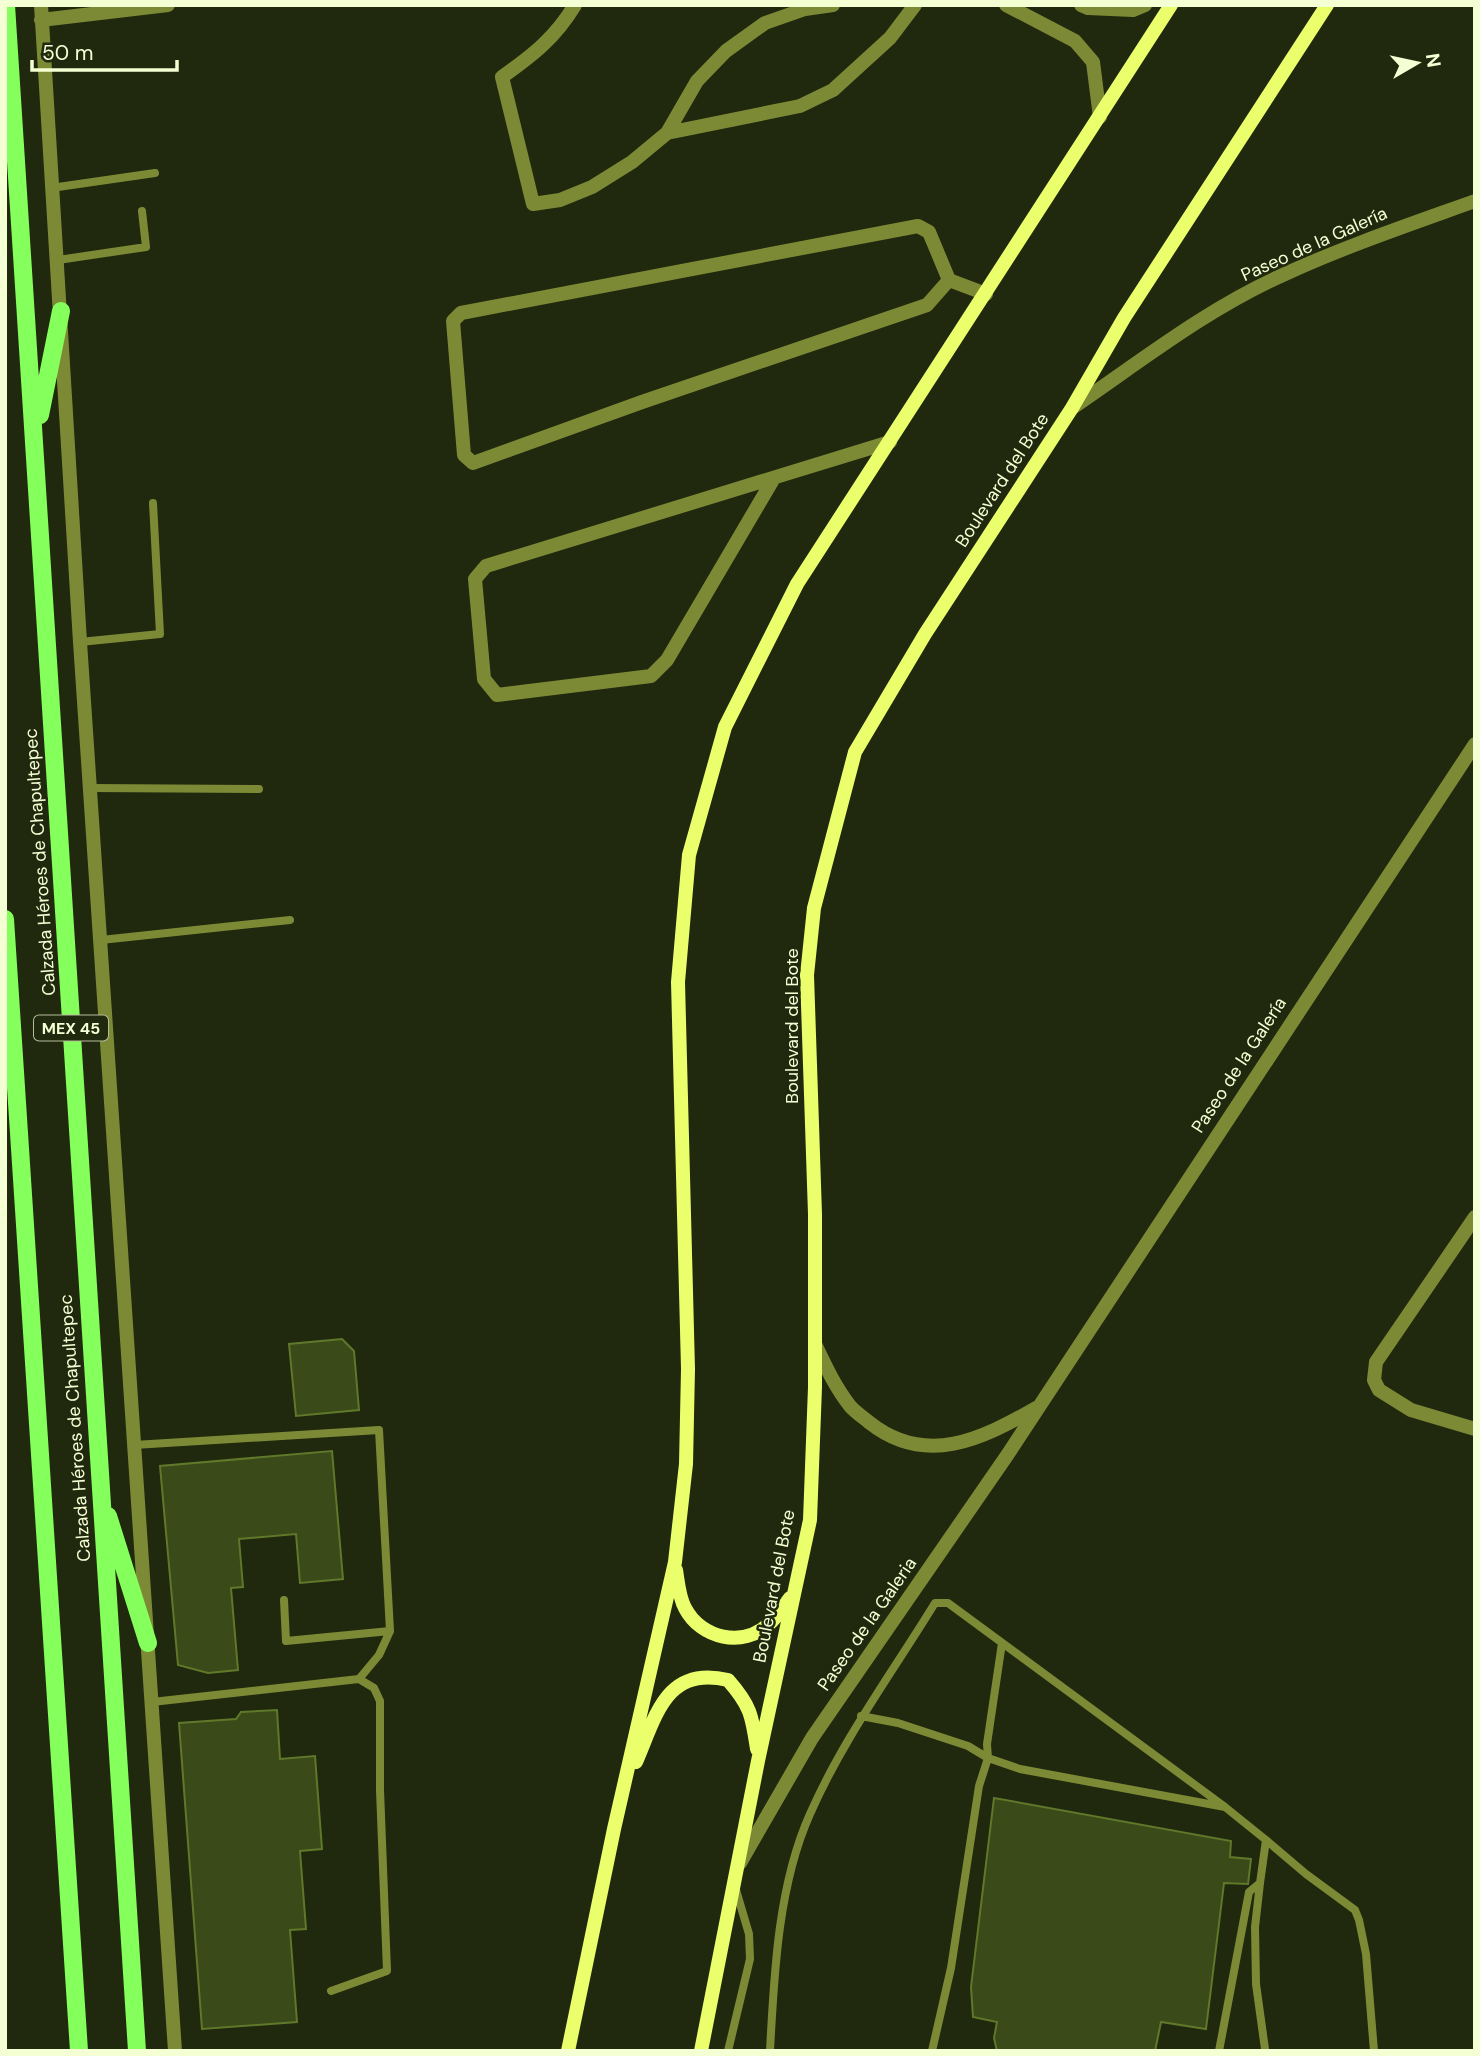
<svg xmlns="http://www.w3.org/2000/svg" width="1480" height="2056" viewBox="0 0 1480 2056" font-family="'DM Sans',sans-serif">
<rect width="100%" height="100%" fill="#20280e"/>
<path fill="#3a4a18" stroke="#5f7829" stroke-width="2" d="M342,1339L354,1351L359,1410L296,1416L289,1344Z
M332,1451L343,1579L300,1583L296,1534L239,1539L243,1587L231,1588L238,1670L208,1673L178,1665L160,1466Z
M277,1710L280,1759L315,1756L322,1849L300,1851L306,1929L290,1930L297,2022L202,2029L179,1723L236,1719L241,1712Z
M994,1798L1231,1841L1230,1857L1251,1859L1248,1884L1224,1883L1206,2029L1161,2022L1155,2051H997L994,2038L997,2022L973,2017L971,1987Z"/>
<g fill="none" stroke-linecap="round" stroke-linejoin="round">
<path stroke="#7d8a35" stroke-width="8" d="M51,188L155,173
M58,260L146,247L142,211
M80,642L160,634L153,503
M90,788L259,789
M101,940L290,920
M134,1445L379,1430L390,1631L379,1655L359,1679
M284,1600L286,1641L390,1631
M152,1702L359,1679L374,1688L380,1701V1790L387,1971L331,1991
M861,1716L898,1723L968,1746L988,1758L1020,1769L1225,1807L1266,1840L1260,1883L1249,1892L1219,2051
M1266,1840L1306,1874L1355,1910L1359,1920L1366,1954L1374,2051
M1260,1883L1255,1927L1256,1984L1265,2049
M728,2051L750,1959L749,1934L736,1890
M770,2051C774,1975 778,1885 810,1814C843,1739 892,1673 935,1603H948L1225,1807
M932,2051L951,1968L979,1786L988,1758L987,1744L1002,1643"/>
<path stroke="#7d8a35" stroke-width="14" d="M575,5C555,38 533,55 502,77L533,204L560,200L592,187L632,162L667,133L800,106L833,90L890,38L915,5
M798,5L805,9L833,5
M667,133L697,81L726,51L765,23L805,9
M949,280L927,305L642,402L473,463L464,455L453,321L461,313L918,226L929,232L949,280L986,294
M774,478L667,660L651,676L497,695L484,679L475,579L486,566L890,442
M1475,1217L1376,1362L1374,1380L1379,1390L1411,1410L1475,1429"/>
<path stroke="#7d8a35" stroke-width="14" d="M41,5L80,642L175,2051
M1006,5L1075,41L1093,62L1100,117
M1081,5L1088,8L1133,10L1145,5
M41,20L168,5
M1072,408C1141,361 1208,308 1285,274C1346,246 1411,224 1475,201
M815,1344C825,1365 835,1387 850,1406C855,1412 864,1418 870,1423C926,1467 982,1439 1036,1408
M740,1863L812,1738L1008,1454L1475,744"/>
<path stroke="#eaff6b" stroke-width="14" d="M676,1570C678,1582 679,1597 685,1608C701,1639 743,1648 769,1624C777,1617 784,1606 790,1598
M636,1762C656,1716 666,1665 728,1680C751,1706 752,1716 757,1749
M568,2051L614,1829L675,1562L686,1464L688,1369L678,982L689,855L725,727L797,584L1171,5
M701,2051L758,1761L810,1520L815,1387V1214L807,975L814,908L855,752L925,634L1072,408L1124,318L1327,5"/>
<path stroke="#85ff5b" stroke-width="18" d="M6,5L137,2051
M40,415L61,311
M5,919L79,2051
M108,1516L148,1643"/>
</g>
<g text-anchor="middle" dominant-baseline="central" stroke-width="5" stroke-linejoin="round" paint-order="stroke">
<rect fill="#20280e" stroke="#b5be99" stroke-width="2" x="34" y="1015.5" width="74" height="25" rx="5"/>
<g font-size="16" font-weight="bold" fill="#f5ffd4">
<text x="71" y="1028">MEX 45</text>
</g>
<g font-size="18" fill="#f5ffd4" stroke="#20280e">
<text transform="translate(1314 244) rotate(-24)">Paseo de la Galería</text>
<text transform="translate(1002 480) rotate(-57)">Boulevard del Bote</text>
<text transform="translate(40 862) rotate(-94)">Calzada Héroes de Chapultepec</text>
<text transform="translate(792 1026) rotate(-90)">Boulevard del Bote</text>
<text transform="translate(1239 1065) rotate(-57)">Paseo de la Galería</text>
<text transform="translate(75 1428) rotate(-94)">Calzada Héroes de Chapultepec</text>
<text transform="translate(774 1586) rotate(-79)">Boulevard del Bote</text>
<text transform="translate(867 1624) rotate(-55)">Paseo de la Galeria</text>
</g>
</g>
<rect width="1480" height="2056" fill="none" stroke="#f5ffd4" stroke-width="14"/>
<g transform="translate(1417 63) rotate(81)" stroke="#20280e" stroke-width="5" paint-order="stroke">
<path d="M0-5L12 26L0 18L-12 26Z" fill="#f5ffd4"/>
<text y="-10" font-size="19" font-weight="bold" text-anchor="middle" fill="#f5ffd4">N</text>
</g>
<path d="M32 60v10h145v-10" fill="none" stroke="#f5ffd4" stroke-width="3.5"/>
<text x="42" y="60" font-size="21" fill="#f5ffd4" stroke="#20280e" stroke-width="5" paint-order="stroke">50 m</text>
</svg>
